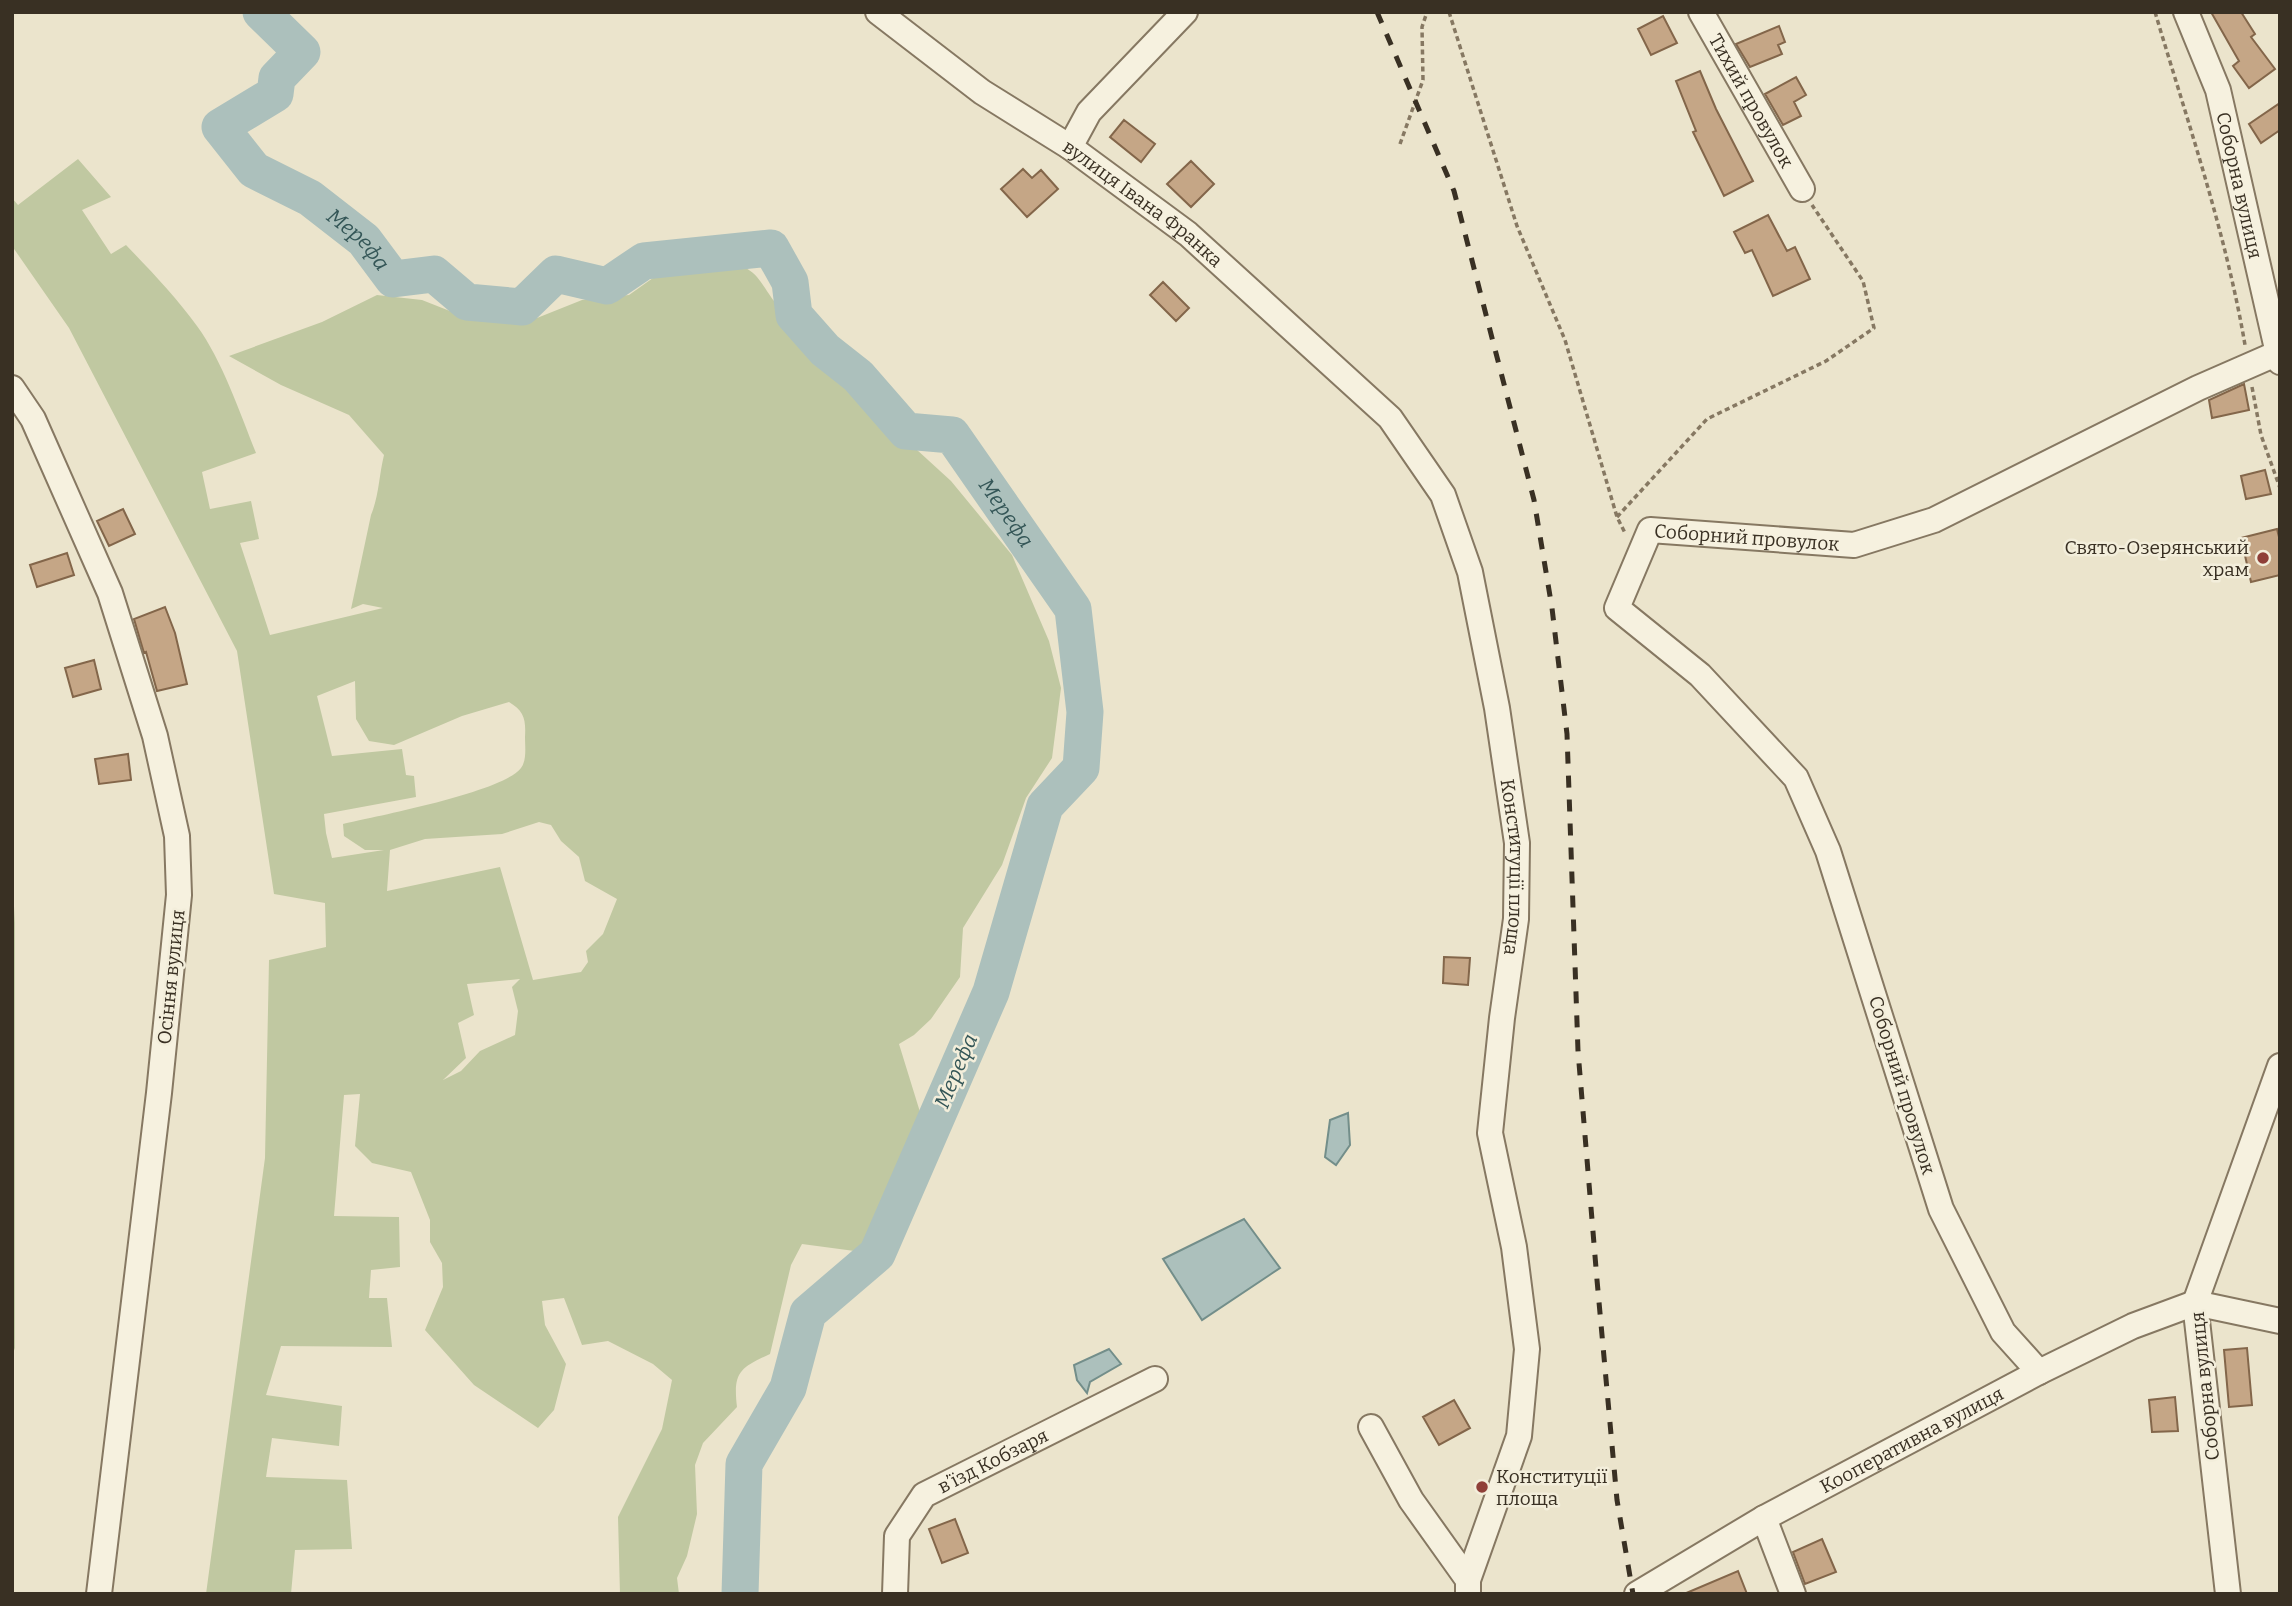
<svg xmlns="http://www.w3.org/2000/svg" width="2292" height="1606" viewBox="0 0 2292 1606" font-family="Bitter,serif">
<rect width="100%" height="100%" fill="#ebe4cc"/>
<path fill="#c0c8a1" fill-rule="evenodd" d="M78,159L111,197L82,210L111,254L126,245C151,271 176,297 197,326C222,360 240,413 256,453L202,472L210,509L251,501L259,539L240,543L270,635L383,608L363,604L351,609L371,515C379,496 379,475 384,455L349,415L281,385L229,356L322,322L377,295L422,300L465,317L537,318L582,300L629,295L667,268L738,262C744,267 752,271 757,277C769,291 774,309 794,315L811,358L829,371L878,422L916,449L951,481L1012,555L1049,641L1061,688L1052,758L1026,798L1002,865L963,928L960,977L931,1019L914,1035L899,1044L920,1112L901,1181L880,1225L877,1254L802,1244L791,1265L770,1354C739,1368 733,1373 737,1407L703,1443L695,1465L697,1514L687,1556L677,1578L679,1594H620L618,1517L662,1429L672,1380L653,1364L608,1341L582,1345L564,1298L542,1301L545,1325L566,1364L554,1410L538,1428L474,1385L425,1330L443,1287L442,1263L430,1242V1220L411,1172L372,1163L355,1146L360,1094L344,1095L334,1216L399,1217L400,1267L371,1270L369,1298H387L392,1347L281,1346L266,1395L342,1406L339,1446L272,1438L266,1477L347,1480L352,1549L295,1550L291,1594H206L265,1158L269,960L326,947L325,903L274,894L237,651L69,328L12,246V198L18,205ZM355,681L356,719L369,741L394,745L462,716L509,702C524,711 526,719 525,737C525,746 527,760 521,768C503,792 377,816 343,824L344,836L365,850H384L332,858L326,833L324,814L416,797L414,776L406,775L402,749L332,756L317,696ZM539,822L551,825L561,841L579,857L585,881L617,899L603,934L586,951L588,962L581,972L533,980L500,867L387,891L390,850L425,839L502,834ZM520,979L512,987L518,1011L515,1035L480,1051L461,1071L443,1080L466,1058L458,1023L474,1015L467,984Z
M12,872L15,923V1348L12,1356Z"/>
<path fill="#acc0bc" stroke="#738e8a" stroke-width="2" d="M1348,1113L1350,1145L1336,1165L1325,1157L1330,1120Z
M1244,1219L1280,1268L1202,1320L1163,1259Z
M1109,1349L1121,1364L1090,1382L1087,1393L1077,1380L1074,1365Z"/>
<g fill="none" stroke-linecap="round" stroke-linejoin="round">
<path stroke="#acc0bc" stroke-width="37" id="s1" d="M261,12L302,52L277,78L275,94L220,127L254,170L310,198L364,240L393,279L434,274L467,302L522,307L556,274L607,286L644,261L771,248L790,282L794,315L825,350L858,376L906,431L952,435L1073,609L1085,712L1081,768L1045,806L991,992L877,1254L808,1313L788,1388L744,1464L740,1594"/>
</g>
<path fill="#c5a686" stroke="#83664a" stroke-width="2" d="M2211,12H2241L2255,34L2251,37L2275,69L2249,88L2233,66L2239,61Z
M1663,16L1677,43L1651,55L1638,29Z
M1779,26L1785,42L1778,45L1782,54L1750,67L1736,44Z
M1700,71L1716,109L1753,181L1724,196L1693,132L1696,131L1676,81Z
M1796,77L1806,95L1794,102L1801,116L1783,125L1765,94Z
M2280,103V130L2261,143L2249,124Z
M1124,120L1155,144L1141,162L1110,137Z
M1191,161L1214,184L1191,207L1167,184Z
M1023,169L1032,178L1041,170L1058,189L1027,217L1001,189Z
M1768,215L1787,251L1795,247L1810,279L1773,296L1752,250L1745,253L1734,232Z
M1163,282L1189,308L1176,321L1150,295Z
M2244,384L2249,410L2212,418L2209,400Z
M2265,470L2271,494L2246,499L2241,476Z
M123,509L135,534L109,546L97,521Z
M2277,529L2280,541V575L2251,582L2241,538Z
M67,553L74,575L37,587L30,565Z
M165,607L175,633L187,684L157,691L146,652L144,653L134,619Z
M94,660L101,689L73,697L65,668Z
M128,754L131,780L99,784L95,759Z
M1444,957L1470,958L1468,985L1443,983Z
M2247,1348L2252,1405L2229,1407L2224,1350Z
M2175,1397L2178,1431L2152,1432L2149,1400Z
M1454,1400L1470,1428L1439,1445L1423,1417Z
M955,1519L968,1553L942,1563L929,1529Z
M1822,1539L1836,1572L1805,1584L1793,1552Z
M1738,1571L1747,1594H1684Z"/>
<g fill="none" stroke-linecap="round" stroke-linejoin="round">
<defs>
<g id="street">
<path id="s2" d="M878,12L982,92L1070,147L1188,234L1390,418L1443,495L1470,572L1497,708L1517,843L1516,919L1502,1018L1490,1133L1514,1247L1527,1349L1519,1436L1468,1580V1594"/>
<path id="s3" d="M1701,12L1802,189"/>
<path id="s4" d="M2186,12L2218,90L2280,362"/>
<path d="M1070,147L1089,112L1185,12"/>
<path d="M12,388L33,419L110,593L155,736L177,836L179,895L159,1093L99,1594"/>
<path d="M2195,1303L2280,1321"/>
<path id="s5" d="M2039,1372L2003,1332L1941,1209L1828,851L1796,778L1700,675L1617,608L1650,530L1854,545L1934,520L2198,388L2278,353"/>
<path d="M1371,1427L1411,1500L1468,1580"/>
<path d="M1764,1518L1793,1594"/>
<path id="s6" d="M895,1594L897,1536L924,1495L1155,1379"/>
<path id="s7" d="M1637,1594L1764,1518L2039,1372L2133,1326L2195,1303"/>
<path d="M2228,1594L2195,1303L2280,1066"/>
</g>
</defs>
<use href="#street" stroke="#867862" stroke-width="28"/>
<path stroke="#867862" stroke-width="3.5" stroke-dasharray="5 3.5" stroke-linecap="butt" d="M1449,12L1517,226L1565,340L1617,517L1625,533
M2155,12C2187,120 2226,233 2245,345
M1400,144L1423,80L1422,27L1427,12
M2252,387L2261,435L2280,488
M1617,517L1707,419L1826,361L1874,328L1863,281L1812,205"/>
<use href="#street" stroke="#f6f1df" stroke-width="24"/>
<path stroke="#393023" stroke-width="5" stroke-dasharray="12 12" stroke-linecap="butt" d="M1377,12L1454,191L1534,500L1552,608L1567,734L1578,1051L1597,1280L1617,1500L1633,1594"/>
</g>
<g fill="#8f3f38" stroke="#f3eedb" stroke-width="2.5">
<circle cx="2263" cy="558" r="7"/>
<circle cx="1482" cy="1487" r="7"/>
</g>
<g text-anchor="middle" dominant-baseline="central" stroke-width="5" stroke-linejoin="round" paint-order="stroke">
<g font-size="19" fill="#393023" stroke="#f3eedb">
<text stroke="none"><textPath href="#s3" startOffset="102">Тихий провулок</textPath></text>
<text stroke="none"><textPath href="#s4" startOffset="182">Соборна вулиця</textPath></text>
<text stroke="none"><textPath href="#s2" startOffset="327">вулиця Івана Франка</textPath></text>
<text stroke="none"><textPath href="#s5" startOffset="1076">Соборний провулок</textPath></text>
<text stroke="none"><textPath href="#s2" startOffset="1129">Конституції площа</textPath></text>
<text transform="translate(171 977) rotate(-84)">Осіння вулиця</text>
<text transform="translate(1902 1085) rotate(73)">Соборний провулок</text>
<text transform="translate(2205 1386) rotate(-96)">Соборна вулиця</text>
<text stroke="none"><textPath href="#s7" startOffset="315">Кооперативна вулиця</textPath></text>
<text stroke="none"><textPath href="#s6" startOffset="184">в’їзд Кобзаря</textPath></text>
</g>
<g font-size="19" fill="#393023" stroke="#f3eedb" text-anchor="end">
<text x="2249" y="547">Свято-Озерянський<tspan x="2249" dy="22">храм</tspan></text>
<text x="1496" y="1476" text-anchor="start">Конституції<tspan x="1496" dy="22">площа</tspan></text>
</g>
<g font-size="21" font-style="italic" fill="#345657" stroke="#f3eedb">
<text stroke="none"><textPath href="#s1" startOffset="355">Мерефа</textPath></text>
<text stroke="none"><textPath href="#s1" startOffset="1195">Мерефа</textPath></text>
<text transform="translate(956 1071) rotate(-67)">Мерефа</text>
</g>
</g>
<rect width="2292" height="1606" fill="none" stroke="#393023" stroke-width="28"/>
</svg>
